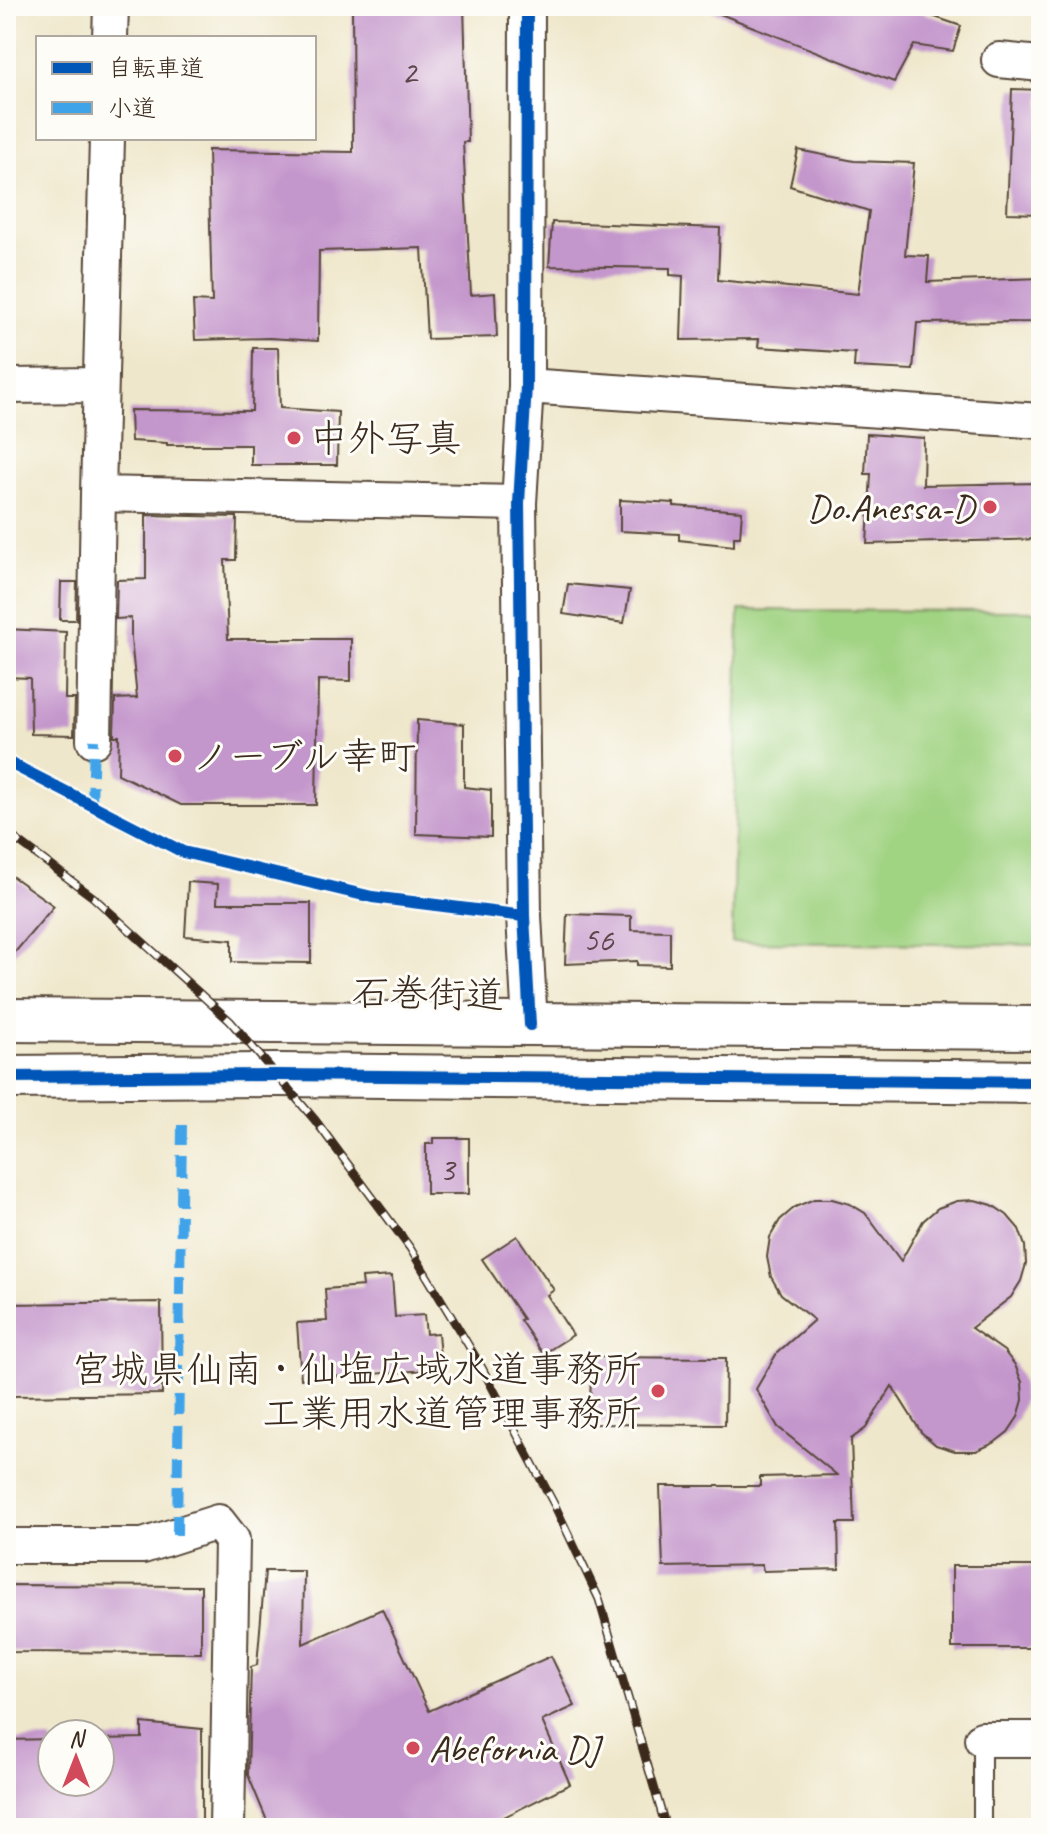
<svg xmlns="http://www.w3.org/2000/svg" width="1047" height="1834" viewBox="0 0 1047 1834" font-family="Caveat,'Klee One',sans-serif">
<rect width="100%" height="100%" fill="#fdfcf7"/>
<filter id="ink" filterUnits="userSpaceOnUse"><feTurbulence type="fractalNoise" baseFrequency=".0125" numOctaves="2"/><feDisplacementMap in="SourceGraphic" scale="16" xChannelSelector="R" yChannelSelector="G"/><feConvolveMatrix kernelMatrix="1 2 1 2 8 2 1 2 1" color-interpolation-filters="sRGB"/></filter>
<filter id="wash" filterUnits="userSpaceOnUse"><feTurbulence type="fractalNoise" baseFrequency=".006" numOctaves="4" result="noise"/><feDisplacementMap in="SourceGraphic" scale="32" xChannelSelector="R" yChannelSelector="G"/><feGaussianBlur stdDeviation="1.8" result="paint"/><feColorMatrix in="noise" values="0 0 0 0 0 0 0 0 0 0 0 0 0 0 0 0 0 1.4 0 .05"/><feComposite in="paint" operator="in"/></filter>
<g filter="url(#wash)">
<rect width="100%" height="100%" fill="#efe7cb"/>
<path fill="#a0d382" stroke="#6e7e50" stroke-width="2" d="M739,610L1041,611V945L732,942Z"/>
<g id="blocks">
<path fill="#c497cc" d="M352,6H464L468,142H463L471,295L495,293L497,337L427,339L422,248L319,251L318,341L269,338L195,340L193,301L212,302L208,150L353,152Z
M705,6H903L961,26L953,51L914,45L894,82L705,8Z
M1012,89L1041,90V214L1007,213Z
M798,150L854,161L914,163L905,255L929,256L927,282L1041,278V322L917,323L913,370L854,367L855,353L758,347L759,339L681,340L683,276L670,275V268L549,266L552,222L720,228L718,280L858,294L869,211L790,186Z
M253,348H278L280,408L338,412L337,465H251V445H167V443L131,441L130,410L252,411Z
M867,434L924,438L923,485L1041,483V539L867,544L871,474H865Z
M620,500L674,503V506L742,511L740,537H734V546L679,540V534L620,531Z
M146,515L237,517L236,560H225L228,639H351V681L318,680L316,805H181L118,774L119,736H114L115,699L137,698L131,639V618L116,619L117,580L146,579Z
M61,582H77L76,620H60Z
M568,584L630,590L624,623L563,614Z
M6,629L66,632L65,699H75L74,735L31,734L30,678L6,677Z
M417,720L464,724V787L491,790V837L416,834Z
M6,872L54,906L6,963Z
M188,882L218,884L217,903H311V963L232,962V940L185,936Z
M567,914L631,916V930L670,931V966L637,965V961L565,964Z
M433,1138H469V1194H426V1144H433Z
M814,1199H832L850,1204L865,1213L901,1261L923,1221L938,1208L957,1201L975,1200L992,1205L1007,1215L1019,1229L1025,1246L1026,1264L1021,1281L1011,1297L971,1328L1004,1351L1015,1365L1022,1382L1023,1400L1018,1417L1008,1432L994,1443L976,1451H955L936,1445L921,1432L892,1386L866,1428L851,1439L854,1523H838L839,1569L763,1571L762,1565L663,1567L660,1486H760V1477L837,1475L778,1427L756,1389L777,1353L814,1320L781,1294L771,1277L767,1257L770,1237L780,1220L795,1207Z
M517,1236L554,1290L547,1295L573,1335L543,1354L520,1320L523,1319L482,1259Z
M392,1276L395,1317L424,1315L426,1334L438,1333L441,1369L301,1379L297,1323L327,1321L325,1289L363,1286L362,1278Z
M161,1302L162,1394L12,1396L11,1376H6V1304Z
M591,1357L726,1358L725,1425L590,1424Z
M952,1566H1041V1648H952Z
M265,1571H304L303,1644L382,1609L429,1711L551,1656L575,1706L542,1721L570,1784L482,1828H270L248,1775L251,1667L257,1665Z
M6,1585L201,1586V1653L6,1652Z
M142,1723L202,1729V1828H6V1740L52,1739V1782H100V1739L142,1738Z"/>
</g>
</g>
<g filter="url(#ink)">
<use href="#blocks" fill-opacity="0" stroke="#564638" stroke-width="2"/>
<g fill="none" stroke-linecap="round" stroke-linejoin="round">
<defs>
<path id="service" d="M982,1739V1828"/>
<path id="minor" d="M527,6L526,386L519,503L524,916L530,1025
M110,38L111,6
M999,60L1041,64
M107,138L98,494L519,503
M6,386L100,385
M526,386L1041,421
M94,740L98,494
M6,1546H143L218,1522L232,1540L227,1828
M982,1739H1041"/>
<path id="tertiary" d="M6,1020L1041,1028
M6,1077L278,1075L1041,1082"/>
</defs>
<use href="#service" stroke="#564638" stroke-width="20"/>
<use href="#minor" stroke="#564638" stroke-width="38"/>
<use href="#tertiary" stroke="#564638" stroke-width="46"/>
<use href="#service" stroke="#fff" stroke-width="16"/>
<use href="#minor" stroke="#fff" stroke-width="34"/>
<use href="#tertiary" stroke="#fff" stroke-width="42"/>
<defs>
<path id="rail" d="M6,832L93,897L230,1021L315,1120L410,1248L482,1368L555,1506L599,1599L666,1828"/>
</defs>
<use href="#rail" stroke="#3b2a1e" stroke-width="9"/>
<use href="#rail" stroke="#fdfcf7" stroke-width="6" stroke-dasharray="18" stroke-linecap="butt"/>
<path stroke="#3fa3ea" stroke-width="10" stroke-dasharray="20 10" stroke-linecap="butt" d="M92,805L94,740
M177,1535L182,1124"/>
<defs>
<path id="cycleway" d="M527,6L526,386L519,503L524,916L530,1025
M6,761L183,852L372,897L524,916
M6,1077L278,1075L1041,1082"/>
</defs>
<use href="#cycleway" stroke="#fdfcf7" stroke-width="17"/>
<use href="#cycleway" stroke="#0057b8" stroke-width="12"/>
</g>
</g>
<g fill="#d1495b" stroke="#fdfcf7" stroke-width="3">
<circle cx="294" cy="438" r="8"/>
<circle cx="990" cy="507" r="8"/>
<circle cx="175" cy="756" r="8"/>
<circle cx="658" cy="1391" r="8"/>
<circle cx="413" cy="1748" r="8"/>
</g>
<g text-anchor="middle" dominant-baseline="central" stroke-width="6" stroke-linejoin="round" paint-order="stroke">
<g font-size="34" fill="#5d454a">
<text x="409" y="71">2</text>
<text x="598" y="939">56</text>
<text x="447" y="1169">3</text>
</g>
<g font-size="38" fill="#3b2a1e" stroke="#fdfcf7" text-anchor="start">
<text x="310" y="438">中外写真</text>
<text x="974" y="507" text-anchor="end">Do.Anessa-D</text>
<text x="191" y="756">ノーブル幸町</text>
<text x="642" y="1369" text-anchor="end">宮城県仙南・仙塩広域水道事務所<tspan x="642" dy="44">工業用水道管理事務所</tspan></text>
<text x="429" y="1748">Abefornia DJ</text>
</g>
<g font-size="38" fill="#3b2a1e" stroke="#fdfcf7">
<text transform="translate(428 994) rotate(1)">石巻街道</text>
</g>
</g>
<rect width="1047" height="1834" fill="none" stroke="#fdfcf7" stroke-width="32"/>
<rect x="36" y="36" width="280" height="104" fill="#fdfcf7" stroke="#afa8a0" stroke-width="2"/>
<rect x="52" y="62" width="40" height="12" fill="#0057b8" stroke="#afa8a0" stroke-width="2"/>
<text x="108" y="76" font-size="24" fill="#3b2a1e">自転車道</text>
<rect x="52" y="102" width="40" height="12" fill="#3fa3ea" stroke="#afa8a0" stroke-width="2"/>
<text x="108" y="116" font-size="24" fill="#3b2a1e">小道</text>
<g transform="translate(76 1758)"><circle r="38" fill="#fdfcf7" stroke="#afa8a0" stroke-width="2"/>
<path d="M0-6L14 30L0 20L-14 30Z" fill="#d1495b"/>
<text y="-12" font-size="22" font-weight="bold" text-anchor="middle" fill="#3b2a1e">N</text>
</g>
</svg>
